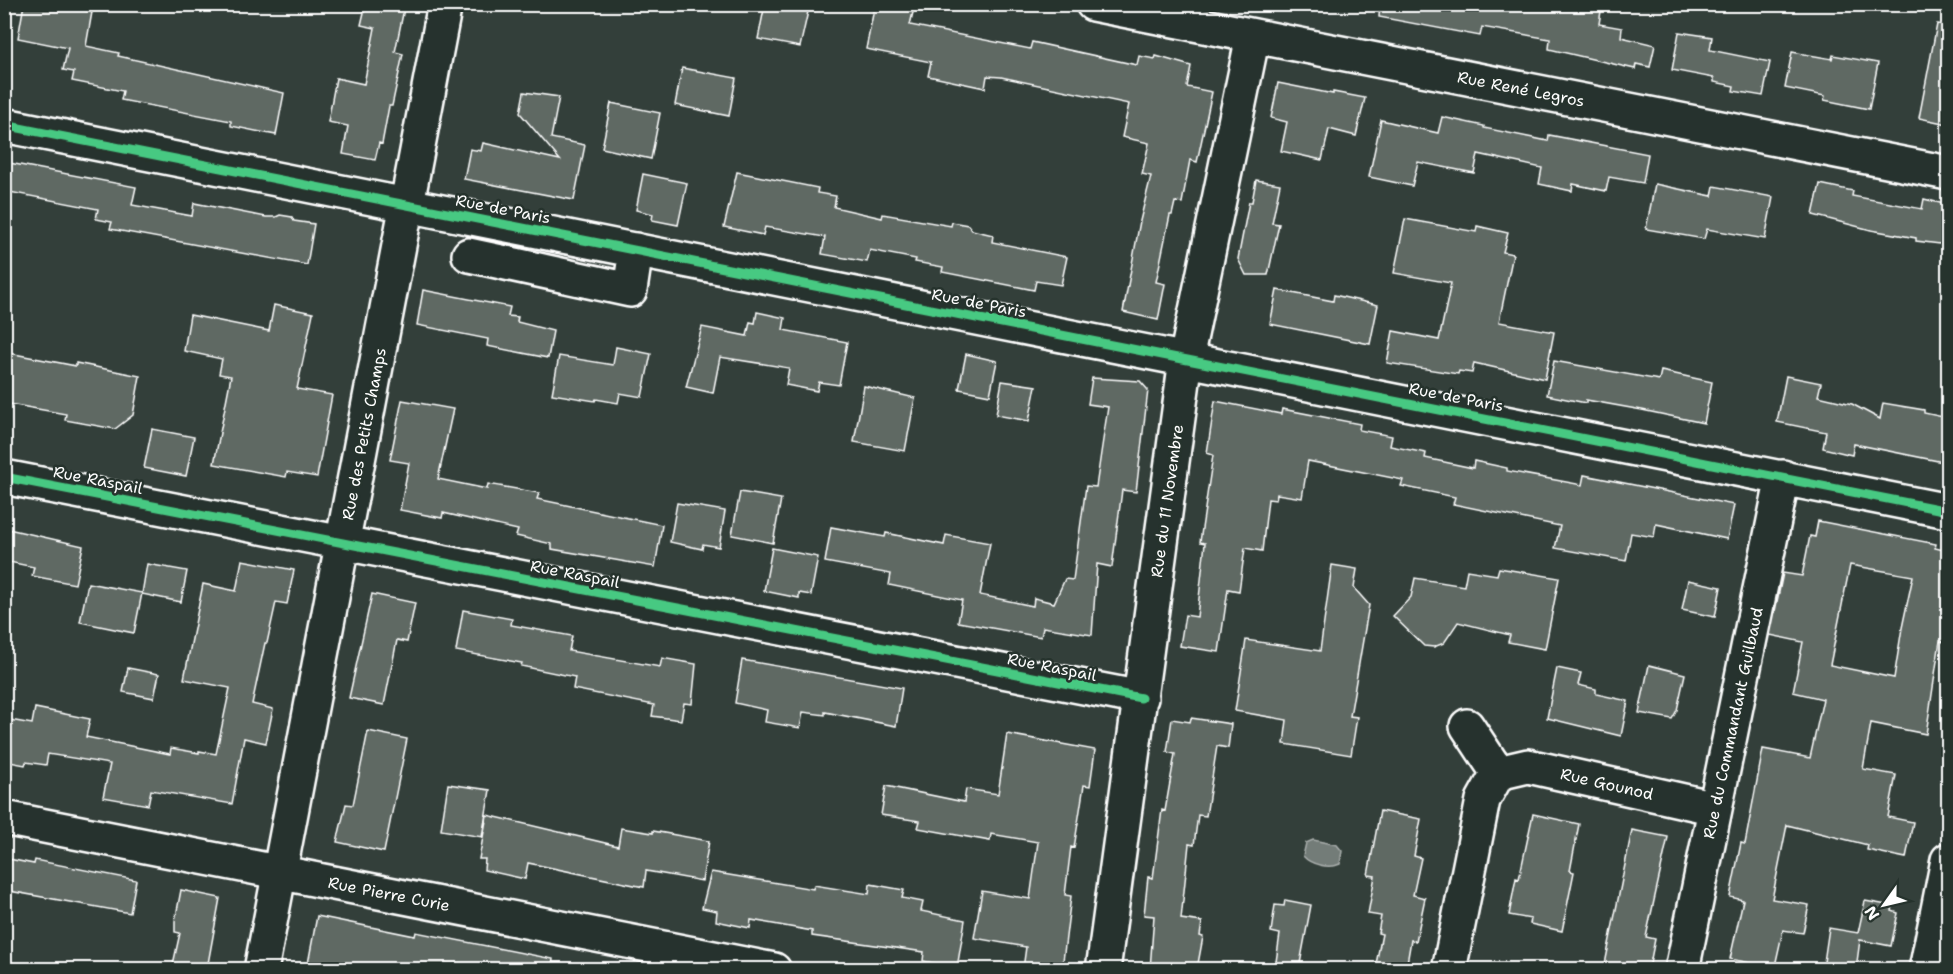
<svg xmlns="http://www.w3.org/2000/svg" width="1953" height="974" viewBox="0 0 1953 974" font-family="'Shantell Sans',sans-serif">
<rect width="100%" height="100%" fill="#333f3a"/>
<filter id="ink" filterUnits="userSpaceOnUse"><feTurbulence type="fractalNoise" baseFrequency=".0167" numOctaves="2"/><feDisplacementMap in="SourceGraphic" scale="12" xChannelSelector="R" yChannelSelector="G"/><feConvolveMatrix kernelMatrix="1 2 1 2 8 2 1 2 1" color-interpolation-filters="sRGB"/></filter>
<g filter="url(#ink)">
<path fill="#737b78" stroke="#abb0ae" stroke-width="1.5" d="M1313,840L1337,845L1342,851L1340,864C1329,869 1311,865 1303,856L1306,843Z"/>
<path fill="#5f6964" stroke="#fff" stroke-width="1.5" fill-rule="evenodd" d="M24,4H53L92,12L86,46L119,53L118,56L284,93L276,135L231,126V121L121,100L123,91L72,81L74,72L63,70L68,48L18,38Z
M366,4H405L395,52L403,54L392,106H389L382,144L379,143L375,160L343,154L348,126L328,122L336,78L364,84L375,28L361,25Z
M765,4H793L809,7L800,47L758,39Z
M875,4H915L910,25L1030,49L1032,42L1137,65L1139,56L1155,59L1156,56L1191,66L1187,87L1212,92L1197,162L1190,160L1182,203L1175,202L1172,215H1170L1156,282L1165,284L1158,320L1123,312L1140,221L1151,176L1142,174L1149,143L1122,137L1129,104L1001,77L987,76L985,88L928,76L931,62L866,49Z
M1380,4H1569L1601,11L1599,24L1622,28L1621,37L1655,45L1650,67L1636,64L1635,69L1549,49L1550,39L1482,27L1480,36L1379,17Z
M1937,24L1948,25V124L1919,118Z
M1679,32L1712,37L1710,50L1770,62L1763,96L1733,91L1734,86L1714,82V78L1672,70Z
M1792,52L1832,59L1833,55L1878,63L1869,109L1824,100L1825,96L1785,88Z
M682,68L736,78L729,116L675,105Z
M1278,83L1333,94V92L1365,98L1356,136L1329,129L1322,160L1281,151L1287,122L1271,118Z
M524,92L559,97L551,138L585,145L574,200L464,179L470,149L481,151L483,143L560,160L520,113Z
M611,103L660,113L651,159L602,148Z
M1442,117L1484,126V128L1548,141L1549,135L1648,154L1643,183L1609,177L1606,191L1573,184L1572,191L1539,184L1542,168L1478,154L1474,173L1418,162L1412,186L1369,177L1381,120L1438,133Z
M4,162L136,187L132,205L192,216L194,203L266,217H276L280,215L292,217L294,221L314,224L307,265L110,229L112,222L96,219L98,209L4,191Z
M737,172L818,188L817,193L836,196L834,207L882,218L883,214L951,226L952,222L968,225L972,230L993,235L992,242L1067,257L1061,285L1036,281L1034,290L942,272L943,267L915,262L916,259L870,250L867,262L822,254L825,237L765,227L763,235L724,227Z
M643,174L687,183L678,225L652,220L653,214L636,210Z
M1256,180L1280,184L1272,223L1279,224L1268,275H1246L1238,259L1249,202H1252Z
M1655,184L1712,196L1714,186L1773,197L1765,239L1707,229L1704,239L1646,229Z
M1820,184L1853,191L1852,196L1922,209L1924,199L1948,205V245L1916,241V238L1871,230L1813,215Z
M1405,219L1476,232L1477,226L1508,233L1503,252L1513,254L1499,322L1554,332L1545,379L1474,363L1472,373L1459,371L1458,374L1387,363L1393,331L1439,340L1451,283L1394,273Z
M423,290L510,307L508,316L518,317L517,322L553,331L548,358L487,346L488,339L417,325Z
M1277,290L1333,301L1334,295L1378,305L1370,344L1270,324Z
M274,305L313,313L297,389L332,395L317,477L287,472L286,477L214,464L231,376L219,374L222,359L184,351L190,315L269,331Z
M757,312L785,318L783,330L847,342L839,385L819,382L817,391L786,385L789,368L720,357L713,393L686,387L702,327L747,336L750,322L755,323Z
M616,347L651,354L642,397L620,393L618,403L596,399L595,401L552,394L559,356L613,365Z
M4,352L76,366V363L140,376L133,415L115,429L65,420L66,414L4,403Z
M966,354L997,361L990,395L959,389Z
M1554,361L1659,380L1661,371L1712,382L1704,423L1642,410L1586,400V403L1547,395Z
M1786,376L1821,383L1818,396L1852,404L1880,419L1883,403L1924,410V413L1948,418V463L1854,444L1852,455L1823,448L1826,432L1777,422Z
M1092,378L1140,381L1148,390L1136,492L1122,490L1112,567L1097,564L1092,635L1043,627L1041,637L958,622L962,600L889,585L891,574L825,562L831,527L885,537L886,533L944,545L946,535L990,543L980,595L1033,606L1034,598L1054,603L1065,579L1073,580L1086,486L1096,487L1101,453L1108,407L1088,404Z
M1002,381L1036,386L1029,421L996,415Z
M864,386L915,398L905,451L854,442Z
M402,400L453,409L438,479L487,489L488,484L539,493L537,499L662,525L655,567L552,549V544L516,536L518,530L443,513L442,518L400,510L409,463L390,460Z
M1215,401L1281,414L1282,409L1360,424L1359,430L1392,436L1390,446L1426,453L1425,458L1473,468L1474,461L1507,468V471L1582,485L1584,475L1734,505L1727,539L1656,524L1654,537L1631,533L1626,561L1555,548L1560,526L1453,504L1455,497L1401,486L1403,480L1308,461L1302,498L1277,494L1276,500L1268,499L1262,551L1245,548L1239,591L1228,589L1219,652L1180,646L1185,615L1197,617L1205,543L1200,542L1213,455L1207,453Z
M152,429L194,437L186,476L144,468Z
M740,492L781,499L773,543L732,535Z
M677,503L725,511L719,547L703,544L702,549L670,542Z
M1818,521L1936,544L1935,548L1948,551V643L1940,641L1926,734L1871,723L1863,769L1896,775L1888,817L1913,822L1906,858L1867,850L1868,845L1787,825L1772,899L1809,905L1803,933L1783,930L1775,966L1770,967L1730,959L1743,900L1730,897L1741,843L1745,844L1763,749L1810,758L1823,699L1793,692L1803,642L1770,635L1783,573L1802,576L1810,536L1815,537ZM1850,565L1913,576L1902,628L1894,678L1830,665Z
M4,528L83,546L75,584L32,576L34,567L4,561Z
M772,548L818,557L811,595L799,593V598L764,591Z
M242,560L294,570L287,604L276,602L267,643H265L252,704L273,709L266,743L244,738L232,804L151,790L148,805L103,797L110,764L48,754L46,765L26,762L25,765L4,761V719L32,724L35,708L90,719L86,737L170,754L171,748L199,753V751L216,754L230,688L184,679L203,584L236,591Z
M147,564L187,571L181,602L142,594Z
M1332,565L1357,569L1354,588L1369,605L1350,716L1357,717L1351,755L1284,744L1287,720L1235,711L1246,640L1320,651Z
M1499,568L1559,578L1545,649L1508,642L1510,635L1458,622L1444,643L1434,647L1424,646L1393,616L1411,597L1415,578L1464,586L1467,570L1497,575Z
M1688,580L1721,587L1715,617L1682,610Z
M88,583L142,593L134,633L80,622Z
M372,594L415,603L407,642L397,640L384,705L349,698Z
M463,610L512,619L511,625L572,636L569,651L660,667L662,658L696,664L692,704L684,703L681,720L652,716L654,705L573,689L575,677L521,666L522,663L456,651Z
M742,660L902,688L896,726L825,712V715L803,712L800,728L765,722L767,710L735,703Z
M1649,665L1685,674L1677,710L1672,719L1639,713Z
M128,668L159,674L154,698L123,692Z
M1557,668L1581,673L1578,685L1596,689V694L1628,701L1621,736L1547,718Z
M1191,718L1231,724L1228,748L1217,746L1206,816L1198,815L1194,845L1189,844L1181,919L1202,922L1200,936L1203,937L1197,969H1150L1154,916L1144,915L1148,877L1153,878L1162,810L1165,811L1175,754L1167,752L1172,719L1190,722Z
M368,731L407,739L384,852L337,842L346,804L353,805Z
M1007,734L1095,750L1090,786L1084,785L1074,848L1071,847L1065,895L1071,896L1062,969H1023L1026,947L974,938L982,891L1030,899L1038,842L991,834L990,841L918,828L920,821L881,815L886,786L964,802L966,789L998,794Z
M448,784L490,790L482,837L441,830Z
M1380,811L1421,819L1414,856L1421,858L1413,895L1425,898L1416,941L1411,940L1406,969H1375L1382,934L1378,933L1381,916L1368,914L1375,876L1368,875Z
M1533,814L1579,824L1570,871L1574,872L1562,931L1530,924L1531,919L1509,915L1516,878L1519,879Z
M487,815L618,846L621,828L653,833V831L709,841L702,881L646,871L644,887L528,863L525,879L484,870L485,859H479Z
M1632,830L1668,837L1646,937L1655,939L1649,969H1604Z
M4,858L34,864L35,860L136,880L130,913L4,890Z
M711,872L813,889L814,885L869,894L870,884L904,890L902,898L923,902L921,911L965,920L957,968L923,961L924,952L812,936V931L751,920L750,928L716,921L717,911L702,908Z
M181,890L220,898L207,969H172L180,933L175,932V921Z
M1285,900L1311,905L1299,969H1275L1280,934L1271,932L1275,905L1284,906Z
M1865,901L1893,906L1892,911L1898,913L1891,946L1860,940L1856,969H1823L1829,928L1858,933Z
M317,916L415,936L416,932L553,959L552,969H307Z"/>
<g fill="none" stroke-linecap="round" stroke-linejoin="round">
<defs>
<path id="minor" d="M1093,4L1948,173
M4,125L1948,511
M469,255L630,290L636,250
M4,477L1141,698
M1467,726L1498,773
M4,818L774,970
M261,970L445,4
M1103,970L1186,359L1253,36
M1449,970L1483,800L1498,773L1528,766L1715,808
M1682,970L1783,477
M1926,970L1948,860"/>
</defs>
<use href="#minor" stroke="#fff" stroke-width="38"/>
<use href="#minor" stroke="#26332d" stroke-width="33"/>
<defs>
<path id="cycleway" d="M4,125L1948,511
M4,477L1141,698"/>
</defs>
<use href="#cycleway" stroke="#26332d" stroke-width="13"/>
<use href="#cycleway" stroke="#46c982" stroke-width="9"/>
</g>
</g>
<g text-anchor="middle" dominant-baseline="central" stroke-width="5" stroke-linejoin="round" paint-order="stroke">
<g font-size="16" fill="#fff" stroke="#26332d">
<text transform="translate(1521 89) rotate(11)">Rue René Legros</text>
<text transform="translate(503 209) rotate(11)">Rue de Paris</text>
<text transform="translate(979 303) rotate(11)">Rue de Paris</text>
<text transform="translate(1456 397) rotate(11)">Rue de Paris</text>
<text transform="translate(364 434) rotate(-79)">Rue des Petits Champs</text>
<text transform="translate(98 480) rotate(11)">Rue Raspail</text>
<text transform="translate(1167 501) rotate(-82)">Rue du 11 Novembre</text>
<text transform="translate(575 574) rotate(11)">Rue Raspail</text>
<text transform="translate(1052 667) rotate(11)">Rue Raspail</text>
<text transform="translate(1733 723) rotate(-78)">Rue du Commandant Guilbaud</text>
<text transform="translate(1607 784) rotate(13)">Rue Gounod</text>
<text transform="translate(389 894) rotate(11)">Rue Pierre Curie</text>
</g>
</g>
<rect width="1953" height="974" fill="none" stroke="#26332d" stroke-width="24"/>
<rect x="12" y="12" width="1929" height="950" fill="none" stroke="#fff" stroke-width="2" filter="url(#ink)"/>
<g transform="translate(1884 905) rotate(236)" stroke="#26332d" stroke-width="4.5" paint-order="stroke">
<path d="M0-4.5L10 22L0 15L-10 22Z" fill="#ffffff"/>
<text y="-9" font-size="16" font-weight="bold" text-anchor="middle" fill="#ffffff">N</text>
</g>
</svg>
